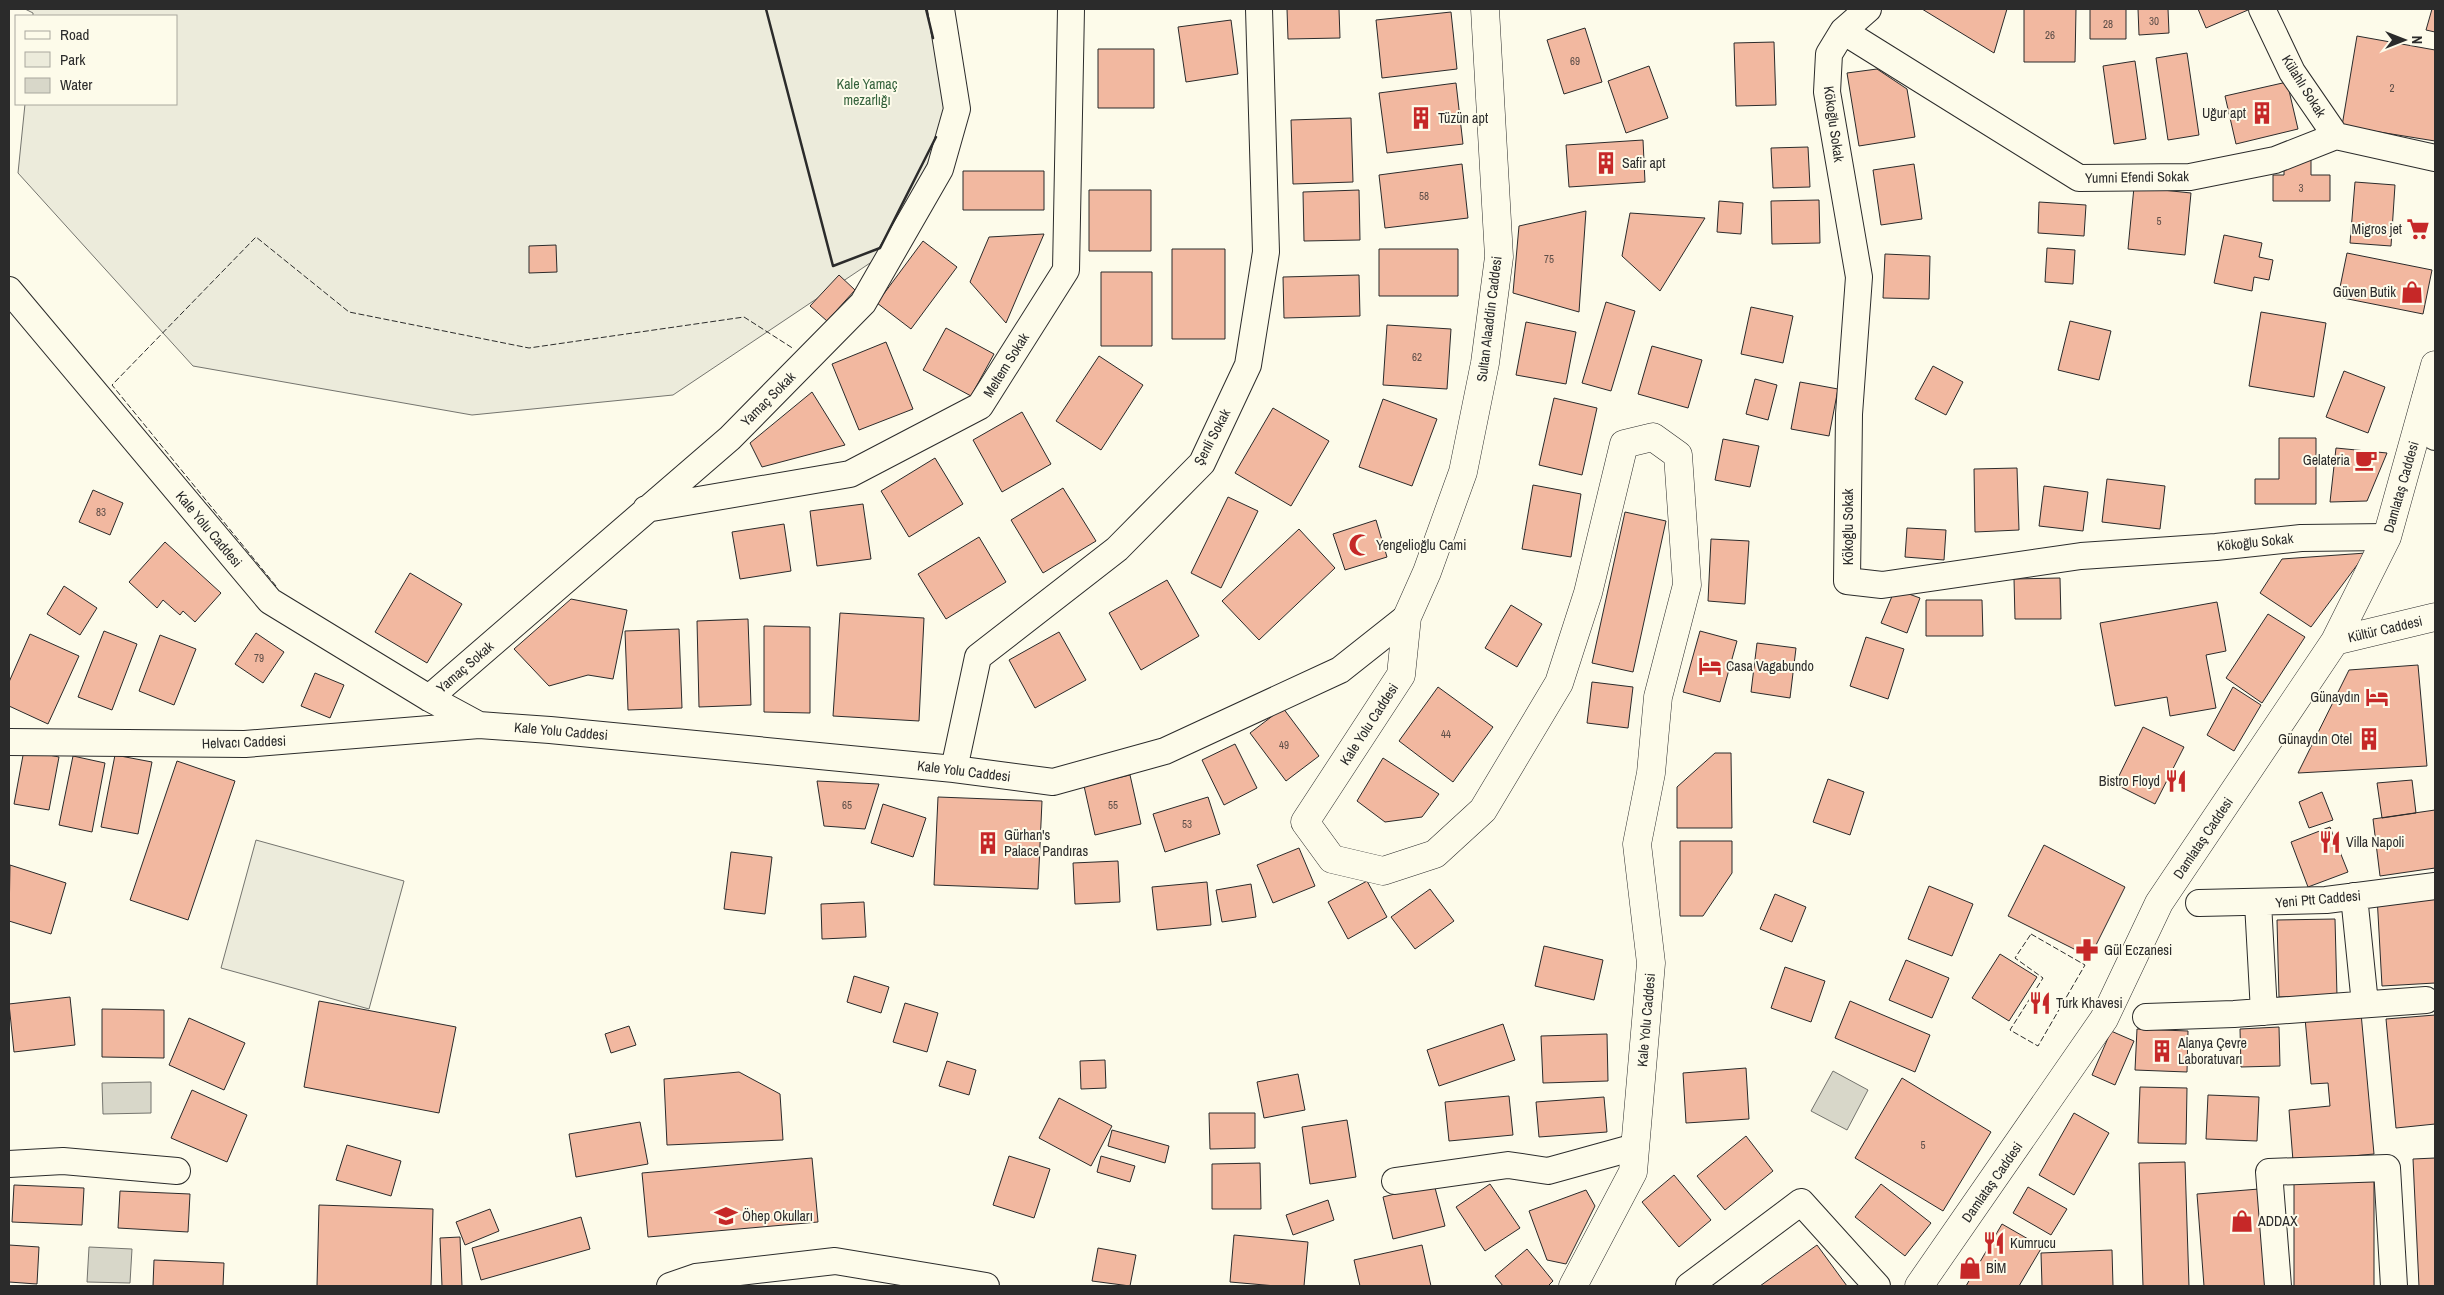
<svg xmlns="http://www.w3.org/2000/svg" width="2444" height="1295" viewBox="0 0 2444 1295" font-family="'Archivo Narrow',sans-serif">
<rect width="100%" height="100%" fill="#fdfbea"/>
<path fill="#ecebdb" stroke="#74746e" d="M25,9H927L951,115L885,253L673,395L472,415L193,366L18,173L25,104H176V16H33V13Z
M256,840L404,881L369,1009L221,968Z"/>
<path fill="#d8d7c9" stroke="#74746e" d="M1833,1071L1868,1090L1847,1130L1811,1111Z
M151,1082V1113L103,1114L102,1083Z
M89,1247L132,1249L130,1283L87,1282Z"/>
<path fill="#f2b8a0" stroke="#2b2b2b" d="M1287,9H1339L1340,38L1288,39Z
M1922,9H2007L1994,53Z
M2024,9H2076L2075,62H2024Z
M2090,9H2126V39H2090Z
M2138,9H2168L2169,33L2139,35Z
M2198,9H2248V10L2206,28Z
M2432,9H2435V32L2426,30Z
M1451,12L1457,69L1382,78L1376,20Z
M1231,20L1238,74L1186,82L1178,27Z
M1585,28L1602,82L1564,94L1547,40Z
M2357,36L2435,50V141L2342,126Z
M1774,42L1776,105L1736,106L1734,43Z
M1098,49H1154V108H1098Z
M2187,53L2199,135L2168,140L2156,58Z
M2135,61L2146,139L2114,144L2103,66Z
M1649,66L1668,118L1626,133L1608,81Z
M1877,69L1907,89L1915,137L1859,146L1847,73Z
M2287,82L2298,129L2236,144L2225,96Z
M1456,83L1463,144L1387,153L1379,93Z
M1351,118L1353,182L1293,184L1291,120Z
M1643,140L1645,182L1569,187L1566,145Z
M1808,147L1810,187L1773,188L1771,148Z
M2284,160H2311V175H2330V201H2273V175H2284Z
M1462,164L1468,218L1385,228L1379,175Z
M1914,164L1922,219L1881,225L1873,170Z
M963,171H1044V210H963Z
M2355,182L2395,185L2391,246L2350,243Z
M2134,187L2191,193L2185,255L2128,249Z
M1089,190H1151V251H1089Z
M1359,190L1360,240L1304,241L1303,192Z
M1819,200L1820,243L1772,244L1771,201Z
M1719,201L1743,203L1741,234L1717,232Z
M2039,202L2086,205L2084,236L2038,233Z
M1586,211L1579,312L1513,293L1519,226Z
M1630,213L1705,218L1660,291L1622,256Z
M1044,234L1006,323L970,282L989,237Z
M2224,235L2262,243L2259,257L2273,260L2269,280L2254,277L2252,291L2214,283Z
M923,241L957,267L911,329L877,303Z
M556,245L557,272L529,273V246Z
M2047,248L2075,250L2073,284L2045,282Z
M1172,249H1225V339H1172Z
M1379,249H1458V296H1379Z
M2347,253L2432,270L2423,314L2338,297Z
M1885,254L1930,256L1929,299L1883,298Z
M1101,272H1152V346H1101Z
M839,275L855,290L827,321L810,306Z
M1359,275L1360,316L1284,318L1283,277Z
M1606,302L1635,311L1611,391L1582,383Z
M1751,307L1793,316L1783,363L1741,354Z
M2261,312L2326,323L2314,397L2249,386Z
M2070,321L2111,331L2099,380L2058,370Z
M1526,322L1576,332L1566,384L1516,375Z
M1387,325L1451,329L1447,389L1383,385Z
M946,328L994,354L971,396L923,370Z
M886,342L913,409L859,430L832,364Z
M1652,346L1702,360L1688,408L1638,394Z
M1099,356L1143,385L1101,450L1056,421Z
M1933,366L1963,382L1946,415L1915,399Z
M2344,371L2385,387L2368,433L2326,417Z
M1755,379L1777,385L1768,420L1746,414Z
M1800,382L1838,389L1829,436L1791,429Z
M812,392L845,445L762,467L750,443Z
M1554,398L1597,408L1582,475L1539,465Z
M1383,399L1437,419L1412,486L1359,467Z
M1273,408L1329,441L1291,506L1235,473Z
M1022,412L1051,464L1002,492L973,440Z
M2279,438H2316V504H2255V479H2279Z
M1723,439L1759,446L1750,487L1715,480Z
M2336,448L2387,453L2367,501L2330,502Z
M935,458L963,504L909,537L881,491Z
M2017,468L2019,530L1975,532L1974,469Z
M2107,479L2165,486L2160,529L2102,522Z
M1533,485L1581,494L1571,557L1522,549Z
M2044,486L2088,492L2083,531L2039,526Z
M1063,488L1096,541L1043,573L1011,520Z
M93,490L123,503L110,535L79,522Z
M1228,497L1258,511L1221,588L1191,573Z
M863,504L871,559L817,566L810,511Z
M1625,512L1666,521L1633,672L1592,663Z
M1376,520L1387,557L1345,570L1333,534Z
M784,524L791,571L740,579L732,532Z
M1907,528L1946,530L1944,560L1905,557Z
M1299,529L1335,568L1259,640L1222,601Z
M979,537L1006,582L946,619L918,574Z
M1711,539L1749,541L1745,604L1708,601Z
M165,542L221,593L195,622L183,611L180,615L163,600L157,608L129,582Z
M2366,553L2311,627L2260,593L2282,559Z
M410,573L462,604L427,663L375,632Z
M2060,578L2061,619H2015L2014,579Z
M1167,580L1199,636L1141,670L1109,613Z
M64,586L97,608L80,635L47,614Z
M1895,589L1920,598L1907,633L1881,623Z
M571,599L627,610L613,679L588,675L549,686L514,649Z
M1926,600H1982L1983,636H1926Z
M2217,602L2226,651L2206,655L2216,708L2170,716L2167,697L2115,706L2100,623Z
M1511,605L1542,624L1517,667L1485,648Z
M840,613L924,618L919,721L833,716Z
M2268,614L2305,637L2262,703L2226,678Z
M748,619L751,705L699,707L697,621Z
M764,626L810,627V713L764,712Z
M679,629L682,708L628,710L625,631Z
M104,631L137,644L112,710L78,697Z
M1700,631L1737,641L1720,702L1683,692Z
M1059,632L1086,680L1035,708L1009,660Z
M256,633L284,652L263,683L235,664Z
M30,634L79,656L48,724L9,706V682Z
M160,635L196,649L174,705L139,691Z
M1866,637L1904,649L1888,699L1850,686Z
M1757,643L1796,648L1790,698L1751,692Z
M2418,665L2427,766L2298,773L2349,670Z
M315,673L344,685L330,718L301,706Z
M1592,682L1633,687L1628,728L1587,723Z
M1438,687L1493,727L1453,782L1399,741Z
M2233,687L2261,705L2234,751L2207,735Z
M1283,708L1319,756L1286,781L1250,733Z
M2143,727L2184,747L2155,804L2115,784Z
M1235,744L1257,788L1224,805L1202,760Z
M24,750L59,757L49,810L14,804Z
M1715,753H1731L1732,828H1677V787Z
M115,755L152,762L138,834L101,827Z
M73,756L105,763L92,832L59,825Z
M1383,758L1439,794L1422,817L1385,822L1357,801Z
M177,761L235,781L188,920L130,900Z
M1130,775L1141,824L1095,835L1084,786Z
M1828,779L1864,792L1850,835L1813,822Z
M2412,780L2416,813L2382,818L2377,783Z
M817,781L879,784L865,829L824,826Z
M2322,792L2333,820L2309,828L2299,802Z
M938,797L1042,801L1038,889L934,885Z
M1208,797L1220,834L1165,852L1153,814Z
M883,804L926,818L913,857L871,843Z
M2435,810V868L2380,876L2373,819Z
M2330,827L2348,872L2308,887L2291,842Z
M1680,841H1732V873L1703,916H1680Z
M2044,845L2125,887L2090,957L2008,916Z
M1299,848L1315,886L1273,903L1257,865Z
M731,852L772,857L765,914L724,909Z
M1118,861L1120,902L1075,904L1073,863Z
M10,865L66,883L51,934L9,921Z
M1367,881L1387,917L1348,939L1328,902Z
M1207,882L1211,925L1157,930L1152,887Z
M1251,884L1256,917L1222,922L1216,890Z
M1929,886L1973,904L1952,956L1908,939Z
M1430,889L1454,921L1415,949L1391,917Z
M2435,892V983L2382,986L2377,896Z
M1775,894L1806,907L1792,942L1760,929Z
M864,902L866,937L822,939L821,904Z
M2335,919L2337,996L2279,997L2277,920Z
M1544,946L1603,960L1594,1000L1535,986Z
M2000,954L2037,977L2009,1021L1972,998Z
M1906,960L1949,978L1932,1018L1889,1000Z
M1785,967L1825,981L1811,1022L1771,1008Z
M854,976L889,987L881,1013L847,1002Z
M70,997L75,1045L14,1052L9,1004Z
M319,1001L456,1027L439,1113L304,1087Z
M1850,1001L1930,1035L1915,1072L1835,1038Z
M905,1003L938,1013L927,1052L893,1042Z
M102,1009L164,1010V1058L102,1057Z
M2361,1013L2374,1154L2293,1161L2289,1110L2330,1106L2328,1083L2311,1084L2305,1018Z
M2435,1015V1124L2396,1128L2386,1019Z
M189,1018L245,1043L224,1090L169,1065Z
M1503,1024L1515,1060L1439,1086L1427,1050Z
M629,1026L636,1045L611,1053L605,1034Z
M2279,1027L2280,1066L2241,1067L2240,1029Z
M2137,1029L2188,1031L2187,1072L2135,1070Z
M2111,1031L2134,1041L2115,1085L2092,1075Z
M1607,1034L1608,1081L1543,1083L1541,1036Z
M1105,1060L1106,1088L1081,1089L1080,1061Z
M947,1061L976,1070L969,1095L939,1086Z
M1746,1068L1749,1119L1686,1123L1683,1073Z
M739,1072L780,1094L783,1140L667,1145L664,1079Z
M1298,1074L1305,1110L1264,1118L1257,1082Z
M1902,1078L1991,1132L1943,1211L1855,1158Z
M2140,1087L2187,1088L2186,1144L2138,1143Z
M192,1090L247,1115L227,1162L171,1138Z
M2208,1095L2259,1097L2257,1141L2206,1139Z
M1509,1096L1513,1135L1449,1141L1445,1102Z
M1604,1097L1607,1132L1539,1137L1536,1102Z
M1059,1098L1112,1126L1091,1166L1039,1138Z
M1209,1113H1255V1148L1210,1149Z
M2074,1113L2109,1133L2074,1195L2039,1175Z
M1347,1120L1356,1177L1310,1184L1302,1127Z
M640,1122L648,1164L576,1177L569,1134Z
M1112,1130L1169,1146L1165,1163L1108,1146Z
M1746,1136L1773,1171L1725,1210L1697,1176Z
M347,1145L401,1161L391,1196L336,1180Z
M1009,1156L1050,1169L1034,1218L993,1205Z
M1101,1156L1135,1166L1130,1182L1097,1172Z
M812,1158L818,1222L648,1237L642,1173Z
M2435,1158V1286H2419L2413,1159Z
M2185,1162L2189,1286H2143L2139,1163Z
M1260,1163L1261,1209H1212V1164Z
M1674,1175L1711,1220L1679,1247L1642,1202Z
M2294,1176H2374V1286H2294Z
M1434,1184L1445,1226L1393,1239L1383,1197Z
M1490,1184L1520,1228L1485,1251L1456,1207Z
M1881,1184L1931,1223L1905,1256L1855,1217Z
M14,1185L84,1188L82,1225L12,1222Z
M2028,1187L2067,1209L2051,1235L2013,1213Z
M2259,1189L2266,1286H2204L2197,1194Z
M1586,1190L1595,1206L1566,1264L1547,1260L1529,1211Z
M120,1191L190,1194L188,1232L118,1228Z
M1328,1200L1334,1220L1293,1235L1286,1215Z
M319,1205L433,1209L431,1286H317Z
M490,1209L499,1231L465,1245L456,1222Z
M581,1217L590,1249L481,1280L472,1248Z
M2002,1224L2042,1247L2019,1286H1966Z
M1234,1235L1308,1242L1304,1286H1276L1230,1282Z
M460,1237L462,1286H442L440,1238Z
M9,1245L39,1247L37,1284L9,1282Z
M1422,1245L1431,1286H1360L1354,1260Z
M1817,1245L1847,1286H1760Z
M1098,1248L1136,1255L1130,1286L1092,1281Z
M1527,1249L1553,1281L1548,1286H1503L1495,1276Z
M2112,1250L2113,1286H2042L2041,1253Z
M154,1260L224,1263L223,1286H153Z"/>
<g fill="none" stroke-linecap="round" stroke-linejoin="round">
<defs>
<path id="minor" d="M1868,9L1843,31L1829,54L1827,92L1859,277L1849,414L1847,581L1882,585L2081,556L2216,547L2301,538L2387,537
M2262,9L2292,72L2336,136
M1843,31L2079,178L2190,177L2275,160L2336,136L2435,158
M9,290L270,601L429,698L479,725L550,730L954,769L1053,782L1165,751L1340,670L1407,617
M2426,396L2435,437
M646,509L850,474L980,406L1066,270L1071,9
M429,698L730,438L863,303L940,169L957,109L941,9
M9,742L245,744L479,725
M954,769L978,657L1117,549L1202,463L1248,365L1266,252L1259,9
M2354,896L2365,1004
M2199,903L2326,900L2435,886
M2258,903L2264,1012
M2146,1017L2234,1014L2426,1000
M9,1164L63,1161L177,1171
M1395,1181L1508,1165L1548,1171L1635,1147
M670,1286L696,1277L835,1261L986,1286
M1689,1286L1801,1202L1877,1286
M2278,1286L2269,1172L2387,1168L2394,1286"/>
<path id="tertiary" d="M1485,9L1499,257L1485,363L1463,472L1427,572L1407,617L1401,675L1305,822L1332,859L1383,871L1435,854L1483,810L1559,683L1588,593L1624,444L1653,437L1678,455L1687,585L1658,697L1651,773L1637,844L1651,963L1633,1172L1573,1286
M2335,641L2435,617
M1919,1286L2104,1019L2159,903L2335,641L2387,537L2435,365"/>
</defs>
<use href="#minor" stroke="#2b2b2b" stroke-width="28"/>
<use href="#tertiary" stroke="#2b2b2b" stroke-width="29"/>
<use href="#minor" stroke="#fdfbea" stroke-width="26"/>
<use href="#tertiary" stroke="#fdfbea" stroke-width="28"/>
<path stroke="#2b2b2b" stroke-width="1" stroke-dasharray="6 2.5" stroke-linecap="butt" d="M276,586L112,385L256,237L349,312L529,348L744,317L794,349
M2031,934L2085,965L2038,1046L2010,1030L2043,978L2015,958Z"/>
<path stroke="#2b2b2b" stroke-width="2.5" d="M766,9L833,266L880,248L936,137
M926,9L933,38"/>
</g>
<defs>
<symbol id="building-bare" viewBox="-9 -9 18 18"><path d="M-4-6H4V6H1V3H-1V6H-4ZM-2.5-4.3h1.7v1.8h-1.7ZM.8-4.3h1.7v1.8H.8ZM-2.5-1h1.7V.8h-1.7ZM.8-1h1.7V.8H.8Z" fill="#c62828" stroke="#fdfbea" stroke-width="2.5" paint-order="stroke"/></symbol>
<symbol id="supermarket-bare" viewBox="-9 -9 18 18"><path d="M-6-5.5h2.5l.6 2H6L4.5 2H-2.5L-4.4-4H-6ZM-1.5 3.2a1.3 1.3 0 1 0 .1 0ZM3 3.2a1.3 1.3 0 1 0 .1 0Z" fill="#c62828" stroke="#fdfbea" stroke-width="2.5" paint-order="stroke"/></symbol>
<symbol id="shop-bare" viewBox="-9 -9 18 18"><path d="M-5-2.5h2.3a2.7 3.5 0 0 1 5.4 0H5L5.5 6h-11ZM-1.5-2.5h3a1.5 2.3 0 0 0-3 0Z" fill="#c62828" stroke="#fdfbea" stroke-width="2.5" paint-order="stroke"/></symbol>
<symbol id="cafe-bare" viewBox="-9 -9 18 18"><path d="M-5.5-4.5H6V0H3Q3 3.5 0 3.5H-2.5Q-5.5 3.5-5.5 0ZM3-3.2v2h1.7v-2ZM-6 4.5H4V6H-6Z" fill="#c62828" stroke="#fdfbea" stroke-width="2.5" paint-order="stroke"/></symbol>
<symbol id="mosque-bare" viewBox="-9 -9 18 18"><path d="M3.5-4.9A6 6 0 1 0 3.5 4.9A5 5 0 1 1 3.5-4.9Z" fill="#c62828" stroke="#fdfbea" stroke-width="2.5" paint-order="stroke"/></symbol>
<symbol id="hotel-bare" viewBox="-9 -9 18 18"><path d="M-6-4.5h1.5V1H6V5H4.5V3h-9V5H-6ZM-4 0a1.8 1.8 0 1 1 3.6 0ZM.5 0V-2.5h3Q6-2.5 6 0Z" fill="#c62828" stroke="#fdfbea" stroke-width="2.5" paint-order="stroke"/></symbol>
<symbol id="restaurant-bare" viewBox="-9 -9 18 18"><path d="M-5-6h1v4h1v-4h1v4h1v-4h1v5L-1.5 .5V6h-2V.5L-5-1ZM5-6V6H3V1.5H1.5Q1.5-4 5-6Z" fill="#c62828" stroke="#fdfbea" stroke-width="2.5" paint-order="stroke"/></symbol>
<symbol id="pharmacy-bare" viewBox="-9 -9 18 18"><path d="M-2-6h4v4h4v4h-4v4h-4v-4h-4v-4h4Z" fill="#c62828" stroke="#fdfbea" stroke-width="2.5" paint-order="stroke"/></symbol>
<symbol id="school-bare" viewBox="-9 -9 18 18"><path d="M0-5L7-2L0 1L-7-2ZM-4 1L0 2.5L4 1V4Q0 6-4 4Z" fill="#c62828" stroke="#fdfbea" stroke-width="2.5" paint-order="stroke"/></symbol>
</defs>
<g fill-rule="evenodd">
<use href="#building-bare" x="2246" y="97" width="32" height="32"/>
<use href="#building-bare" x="1405" y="102" width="32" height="32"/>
<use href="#building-bare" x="1590" y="147" width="32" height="32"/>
<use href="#supermarket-bare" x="2402" y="213" width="32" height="32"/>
<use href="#shop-bare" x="2396" y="276" width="32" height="32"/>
<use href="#cafe-bare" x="2350" y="444" width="32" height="32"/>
<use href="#mosque-bare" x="1344" y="529" width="32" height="32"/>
<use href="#hotel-bare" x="1694" y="650" width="32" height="32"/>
<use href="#hotel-bare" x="2361" y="681" width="32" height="32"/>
<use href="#building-bare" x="2353" y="723" width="32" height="32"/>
<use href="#restaurant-bare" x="2160" y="765" width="32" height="32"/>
<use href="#restaurant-bare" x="2314" y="826" width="32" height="32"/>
<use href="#building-bare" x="972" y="827" width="32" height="32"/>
<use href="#pharmacy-bare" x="2071" y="934" width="32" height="32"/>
<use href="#restaurant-bare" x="2024" y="987" width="32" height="32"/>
<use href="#building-bare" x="2146" y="1035" width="32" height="32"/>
<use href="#school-bare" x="710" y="1200" width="32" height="32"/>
<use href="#shop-bare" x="2226" y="1205" width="32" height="32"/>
<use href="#restaurant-bare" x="1978" y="1227" width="32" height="32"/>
<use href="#shop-bare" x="1954" y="1252" width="32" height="32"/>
</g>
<g text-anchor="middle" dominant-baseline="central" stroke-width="4" stroke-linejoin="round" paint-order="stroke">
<g font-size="11" fill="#5d4e48">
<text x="2154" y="21">30</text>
<text x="2108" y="24">28</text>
<text x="2050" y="35">26</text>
<text x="1575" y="61">69</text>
<text x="2392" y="88">2</text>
<text x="2301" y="188">3</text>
<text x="1424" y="196">58</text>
<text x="2159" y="221">5</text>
<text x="1549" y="259">75</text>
<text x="1417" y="357">62</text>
<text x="101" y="512">83</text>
<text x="259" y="658">79</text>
<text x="1446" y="734">44</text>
<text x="1284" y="745">49</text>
<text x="847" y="805">65</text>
<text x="1113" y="805">55</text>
<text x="1187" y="824">53</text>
<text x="1923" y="1145">5</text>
</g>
<g font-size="14" fill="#34623c" stroke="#fdfbea">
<text x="867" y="84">Kale Yamaç<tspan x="867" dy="16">mezarlığı</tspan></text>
</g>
<g font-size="14" fill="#2b2b2b" stroke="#fdfbea">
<text transform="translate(2304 86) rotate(58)">Külahlı Sokak</text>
<text transform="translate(1834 124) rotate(82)">Kökoğlu Sokak</text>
<text transform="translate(2137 177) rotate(-1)">Yumni Efendi Sokak</text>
<text transform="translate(1489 319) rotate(-83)">Sultan Alaaddin Caddesi</text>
<text transform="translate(1006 365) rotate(-58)">Meltem Sokak</text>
<text transform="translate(768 399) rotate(-45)">Yamaç Sokak</text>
<text transform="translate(1212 437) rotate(-62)">Şenli Sokak</text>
<text transform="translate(2401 487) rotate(-74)">Damlataş Caddesi</text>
<text transform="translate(1848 527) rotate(-90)">Kökoğlu Sokak</text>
<text transform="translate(209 529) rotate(50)">Kale Yolu Caddesi</text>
<text transform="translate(2255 542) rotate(-6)">Kökoğlu Sokak</text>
<text transform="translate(2385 629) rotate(-13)">Kültür Caddesi</text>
<text transform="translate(465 667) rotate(-41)">Yamaç Sokak</text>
<text transform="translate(1369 724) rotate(-57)">Kale Yolu Caddesi</text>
<text transform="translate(561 731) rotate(5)">Kale Yolu Caddesi</text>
<text transform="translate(244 742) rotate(-2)">Helvacı Caddesi</text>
<text transform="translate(964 771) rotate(7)">Kale Yolu Caddesi</text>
<text transform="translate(2203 838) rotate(-56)">Damlataş Caddesi</text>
<text transform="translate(2318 899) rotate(-5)">Yeni Ptt Caddesi</text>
<text transform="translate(1646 1020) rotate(-85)">Kale Yolu Caddesi</text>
<text transform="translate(1992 1182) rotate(-55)">Damlataş Caddesi</text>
</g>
<g font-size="14" fill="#2b2b2b" stroke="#fdfbea" text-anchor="start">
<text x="2246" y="113" text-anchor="end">Uğur apt</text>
<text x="1438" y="118">Tüzün apt</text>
<text x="1622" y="163">Safir apt</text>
<text x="2402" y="229" text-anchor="end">Migros jet</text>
<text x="2396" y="292" text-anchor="end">Güven Butik</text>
<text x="2350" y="460" text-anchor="end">Gelateria</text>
<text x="1376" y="545">Yengelioğlu Cami</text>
<text x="1726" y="666">Casa Vagabundo</text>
<text x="2360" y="697" text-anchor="end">Günaydın</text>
<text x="2352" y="739" text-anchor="end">Günaydın Otel</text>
<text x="2160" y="781" text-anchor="end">Bistro Floyd</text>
<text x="1004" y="835">Gürhan's<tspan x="1004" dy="16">Palace Pandıras</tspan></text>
<text x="2346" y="842">Villa Napoli</text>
<text x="2104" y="950">Gül Eczanesi</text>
<text x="2056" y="1003">Turk Khavesi</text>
<text x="2178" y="1043">Alanya Çevre<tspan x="2178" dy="16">Laboratuvarı</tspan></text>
<text x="742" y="1216">Öhep Okulları</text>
<text x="2258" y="1221">ADDAX</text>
<text x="2010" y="1243">Kumrucu</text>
<text x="1986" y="1268">BİM</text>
</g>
</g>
<rect width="2444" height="1295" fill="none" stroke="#2b2b2b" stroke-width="20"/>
<rect x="15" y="15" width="162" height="90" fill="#fdfbea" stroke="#a9a89e"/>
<rect x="25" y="31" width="25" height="8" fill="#fdfbea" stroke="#a9a89e"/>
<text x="60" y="40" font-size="15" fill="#2b2b2b">Road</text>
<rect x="25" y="52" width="25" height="15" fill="#ecebdb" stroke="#a9a89e"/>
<text x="60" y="65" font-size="15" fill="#2b2b2b">Park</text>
<rect x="25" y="78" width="25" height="15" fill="#d8d7c9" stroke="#a9a89e"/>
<text x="60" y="90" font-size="15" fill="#2b2b2b">Water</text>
<g transform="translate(2404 40) rotate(90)" stroke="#fdfbea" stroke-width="4" paint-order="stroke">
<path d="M0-4L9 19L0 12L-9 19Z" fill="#2b2b2b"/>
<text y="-8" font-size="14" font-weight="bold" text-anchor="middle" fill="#2b2b2b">N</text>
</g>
</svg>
